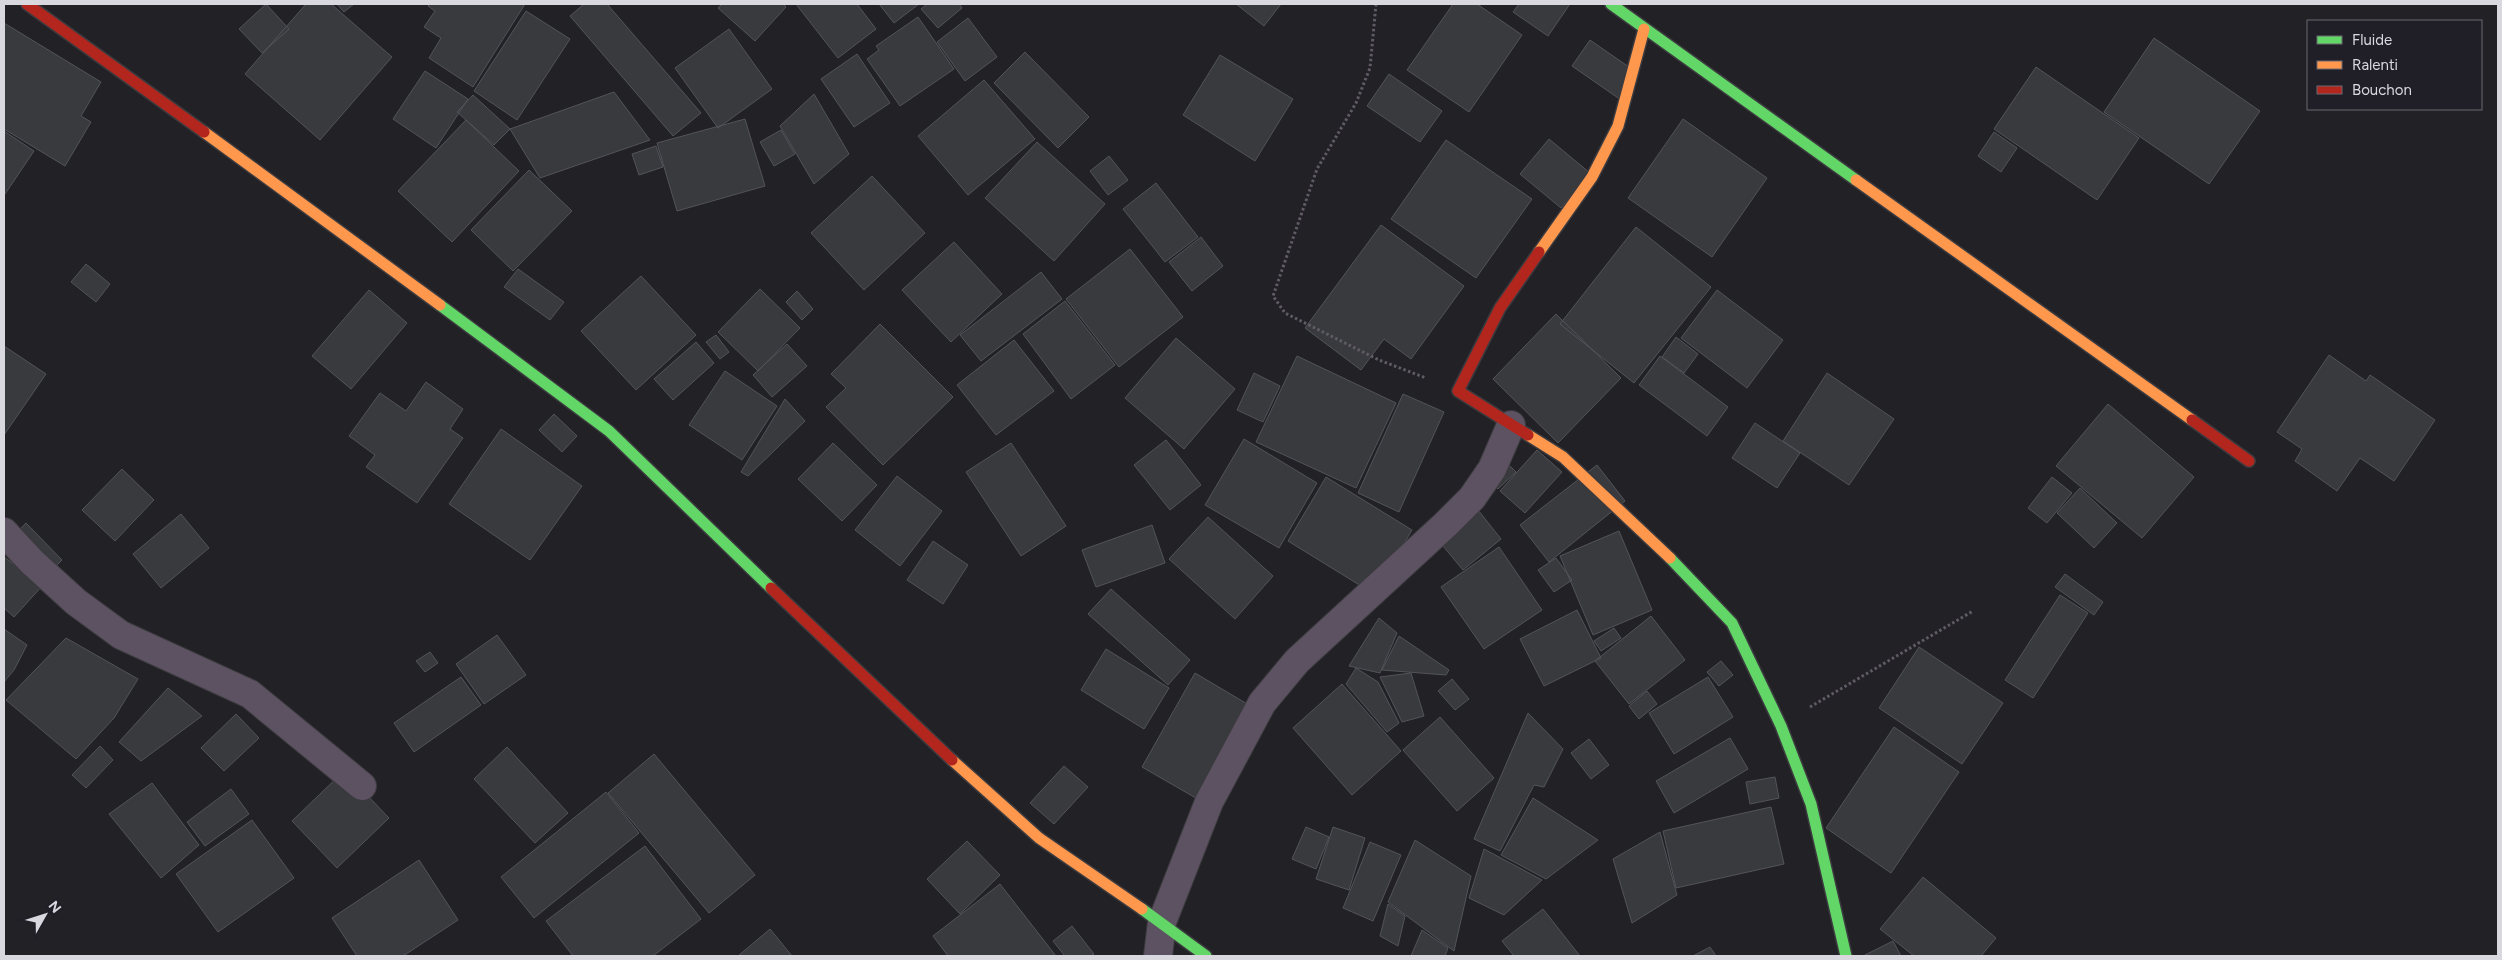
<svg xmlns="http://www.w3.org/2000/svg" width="2502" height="960" viewBox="0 0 2502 960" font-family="Figtree,sans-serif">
<rect width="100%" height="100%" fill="#212126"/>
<path fill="#393a3e" stroke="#535459" d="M266,4L289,29L262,53L239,29Z
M306,4H331L392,57L320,140L245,74Z
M337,4H354L344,12Z
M430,4H525L473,87L429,58L441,38L424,27L435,11L428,6Z
M584,4H607L701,113L673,136L570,16Z
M722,4H783L786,7L755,41L718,8Z
M796,4H857L876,29L838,58Z
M879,4H919L894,23Z
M927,4H959L962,8L938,28L921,9Z
M1236,4H1281L1264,26Z
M1453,4H1477L1522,35L1469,112L1407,70Z
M1519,4H1570L1548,36L1513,12Z
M526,11L570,39L517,120L474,91Z
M918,17L954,69L900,106L867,59L879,50L876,46Z
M968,18L997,57L965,81L937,42Z
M4,23L101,82L81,116L91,122L65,166L4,129Z
M729,29L772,89L718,128L675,68Z
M2154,38L2260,111L2209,184L2104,112Z
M1590,40L1639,74L1621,100L1572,66Z
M1025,52L1089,117L1058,148L994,83Z
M857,54L890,103L854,127L821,79Z
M1220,55L1293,99L1255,161L1183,115Z
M2036,67L2139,138L2097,200L1994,129Z
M425,71L468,99L436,148L393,119Z
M1389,74L1442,111L1420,142L1367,106Z
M984,80L1035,139L968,195L918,136Z
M614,92L650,140L540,178L510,129Z
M814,94L849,154L814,184L780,126Z
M473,95L510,129L494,145L457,112Z
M745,119L765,186L677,211L657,143Z
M1683,119L1767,178L1712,257L1628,198Z
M466,120L519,171L452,242L398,191Z
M781,130L795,154L774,166L760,142Z
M4,131L34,151L5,194L4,193Z
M1994,132L2017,148L2001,172L1978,156Z
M1549,139L1590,173L1561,208L1520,174Z
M1446,140L1532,199L1476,278L1391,219Z
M1037,142L1105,204L1054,261L985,198Z
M656,146L663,167L639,175L632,154Z
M1109,156L1128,180L1108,195L1090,171Z
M529,170L572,211L513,271L471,230Z
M872,176L925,233L864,290L811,233Z
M1156,183L1198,237L1165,262L1123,209Z
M1381,225L1464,286L1411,359L1384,339L1361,370L1305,328Z
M1636,227L1711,287L1634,383L1560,324Z
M1201,237L1223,266L1192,291L1169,262Z
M954,242L1002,294L951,342L902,290Z
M1130,249L1183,317L1119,367L1066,299Z
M86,264L110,284L96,302L71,282Z
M518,269L564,302L550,320L504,287Z
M1041,272L1062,299L981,361L960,335Z
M641,276L696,335L636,390L581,331Z
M760,289L800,328L758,371L718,332Z
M369,290L407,323L351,389L312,356Z
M1717,290L1783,340L1747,388L1681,338Z
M797,291L813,309L802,320L786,302Z
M1065,301L1115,365L1071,399L1023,334Z
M1556,314L1621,378L1558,443L1493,379Z
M880,324L953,397L883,465L826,407L846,388L831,374Z
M716,335L729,352L720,359L706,342Z
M1676,337L1698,354L1684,373L1662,357Z
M1176,338L1235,389L1184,449L1125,398Z
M1014,340L1054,391L996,435L957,385Z
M696,342L714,363L673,400L654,379Z
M787,344L807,366L772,397L753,375Z
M4,346L46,374L4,435Z
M2329,355L2366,381L2370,375L2435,420L2394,481L2360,458L2337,491L2295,461L2302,449L2277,432Z
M1297,356L1396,403L1356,488L1256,442Z
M1660,356L1728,407L1707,436L1639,385Z
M725,371L777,406L742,460L689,425Z
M1254,373L1280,386L1263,422L1237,410Z
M1827,373L1894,419L1849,485L1783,441Z
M426,382L463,409L450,429L463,438L417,503L366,467L375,455L349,436L380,393L406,411Z
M1403,394L1444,412L1399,512L1358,493Z
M785,399L805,421L748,476L741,472Z
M2108,404L2194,477L2142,538L2056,466Z
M554,414L577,436L562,452L539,430Z
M1755,423L1800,453L1777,488L1732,458Z
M501,429L582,486L530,560L449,504Z
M1244,439L1317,483L1279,548L1205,505Z
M1166,440L1201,485L1170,510L1134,465Z
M833,443L877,485L842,521L798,479Z
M1011,443L1066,526L1021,556L966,472Z
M1493,449L1516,472L1498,489L1476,466Z
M1537,450L1562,472L1525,513L1500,491Z
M1597,465L1625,501L1549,562L1520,525Z
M122,469L154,500L115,541L82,510Z
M897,476L942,511L900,566L855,530Z
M1326,477L1412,530L1374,594L1288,541Z
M2052,477L2072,493L2047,523L2028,508Z
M2080,488L2117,523L2094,548L2057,513Z
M1467,496L1501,539L1463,570L1428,528Z
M181,514L209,548L161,588L133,554Z
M1208,517L1273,576L1235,619L1169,559Z
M26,523L62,560L39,583L4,546Z
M1152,525L1165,563L1096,587L1082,550Z
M1619,531L1652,610L1593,635L1560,556Z
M933,541L968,565L943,604L907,580Z
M1499,547L1542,610L1484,649L1441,587Z
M4,557L43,585L14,617L4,608Z
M1556,558L1572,580L1554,592L1538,570Z
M2065,574L2103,602L2094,615L2055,587Z
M1111,589L1190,660L1168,685L1088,614Z
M2060,595L2088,613L2033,698L2005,680Z
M1577,610L1601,658L1544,686L1520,639Z
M1651,616L1685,660L1629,704L1595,661Z
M1379,618L1397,633L1380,673L1349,666Z
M1614,628L1621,638L1601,651L1594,641Z
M4,629L27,645L14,670L4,682Z
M497,635L526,675L484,704L456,664Z
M1399,636L1449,670L1446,675L1382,670Z
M66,638L138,679L114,718L76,759L6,700Z
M1919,647L2003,703L1962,764L1879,708Z
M1106,649L1169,688L1144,729L1081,690Z
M430,652L438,663L425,672L416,661Z
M1721,661L1733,675L1719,686L1707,672Z
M1356,668L1378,682L1399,723L1387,732L1346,684Z
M1195,673L1254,708L1201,801L1142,767Z
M1411,673L1424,716L1402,722L1380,677Z
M461,677L481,705L414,752L394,723Z
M1708,677L1733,717L1674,754L1649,713Z
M1452,679L1469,699L1455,710L1438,691Z
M1342,684L1401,751L1352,795L1293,728Z
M168,688L202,716L141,761L119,742Z
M1647,691L1657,704L1639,719L1629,706Z
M1528,713L1563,749L1544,787L1534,785L1500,851L1474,839Z
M236,714L259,738L224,771L201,748Z
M1440,717L1494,778L1457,811L1403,750Z
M1894,727L1959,772L1891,873L1826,828Z
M1730,738L1748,769L1674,813L1656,781Z
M1589,739L1609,765L1591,779L1571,753Z
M100,746L113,760L86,788L72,775Z
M507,747L568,813L535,843L474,779Z
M654,754L755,875L709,913L608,793Z
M1064,766L1088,787L1054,824L1030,803Z
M344,771L389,818L337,868L292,821Z
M1775,777L1779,798L1750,804L1746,782Z
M152,783L199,845L161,878L109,814Z
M231,789L249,814L205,846L187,822Z
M606,792L639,833L534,918L501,877Z
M1533,798L1598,840L1546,879L1501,855Z
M1771,807L1784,864L1676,888L1663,831Z
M252,820L294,878L218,932L176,874Z
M1306,827L1329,837L1316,869L1292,859Z
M1333,827L1365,838L1349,890L1316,879Z
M1660,832L1677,895L1632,923L1613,859Z
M1415,840L1471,876L1454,951L1388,902Z
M967,841L1000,875L960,914L927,879Z
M1370,842L1401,855L1373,921L1343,908Z
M645,846L701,919L653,956H573L546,921Z
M1484,849L1542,880L1504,915L1469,898Z
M419,860L458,920L403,956H357L332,918Z
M1923,877L1996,938L1981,956H1914L1880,929Z
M1000,884L1056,956H948L933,936Z
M1388,904L1405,916L1398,946L1380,936Z
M1543,909L1580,956H1514L1502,941Z
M1072,926L1094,954L1090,956H1065L1053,941Z
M770,929L792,956H738Z
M1422,930L1448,948L1445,956H1411Z
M1893,941L1901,956H1863Z
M1710,947L1716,956H1693Z"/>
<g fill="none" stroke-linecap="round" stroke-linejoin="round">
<defs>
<path id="street" d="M4,532L32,562L76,602L121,635L250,694L362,786
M1158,956L1162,922L1209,802L1262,703L1297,661L1446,524L1472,498L1492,469L1511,425"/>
<path id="fast" d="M1611,4L1856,180
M440,305L609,431L771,588
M1670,558L1732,623L1781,726L1811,804L1846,956
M1142,909L1206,956"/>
<path id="slow" d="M204,132L440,305
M1856,180L2192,420
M1539,252L1592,177L1618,126L1644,29
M1528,435L1563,457L1670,558
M952,760L1039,838L1142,909"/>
<path id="jam" d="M27,4L204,132
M2192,420L2249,461
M1528,435L1458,391L1500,308L1539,252
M771,588L952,760"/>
</defs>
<use href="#street" stroke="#3c3b3f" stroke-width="30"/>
<use href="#fast" stroke="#3c3b3f" stroke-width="14"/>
<use href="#slow" stroke="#3c3b3f" stroke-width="14"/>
<use href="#jam" stroke="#3c3b3f" stroke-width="14"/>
<path stroke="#615b65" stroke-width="3" stroke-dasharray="2.5 2.5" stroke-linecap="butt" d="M1376,4L1370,68L1356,103L1317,169L1273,296L1285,313L1379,360L1426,378
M1810,707L1973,611"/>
<use href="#street" stroke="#5d5261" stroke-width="28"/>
<use href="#fast" stroke="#63d668" stroke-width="11"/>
<use href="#slow" stroke="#ff974d" stroke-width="11"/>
<use href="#jam" stroke="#b3261e" stroke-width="11"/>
</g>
<rect width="2502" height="960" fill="none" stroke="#d9d8df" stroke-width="10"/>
<rect x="2307" y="20" width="175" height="90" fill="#201f28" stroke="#6a6971"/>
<rect x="2317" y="36" width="25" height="8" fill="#63d668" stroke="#6a6971"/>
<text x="2352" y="45" font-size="15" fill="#d9d8df">Fluide</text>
<rect x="2317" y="61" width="25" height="8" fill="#ff974d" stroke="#6a6971"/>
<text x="2352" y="70" font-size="15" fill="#d9d8df">Ralenti</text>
<rect x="2317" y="86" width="25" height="8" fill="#b3261e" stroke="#6a6971"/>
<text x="2352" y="95" font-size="15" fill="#d9d8df">Bouchon</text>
<g transform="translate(45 915) rotate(51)" stroke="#201f28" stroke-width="4" paint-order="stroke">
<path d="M0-4L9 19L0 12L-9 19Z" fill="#d9d8df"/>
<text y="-8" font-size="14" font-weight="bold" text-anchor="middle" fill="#d9d8df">N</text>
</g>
</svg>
